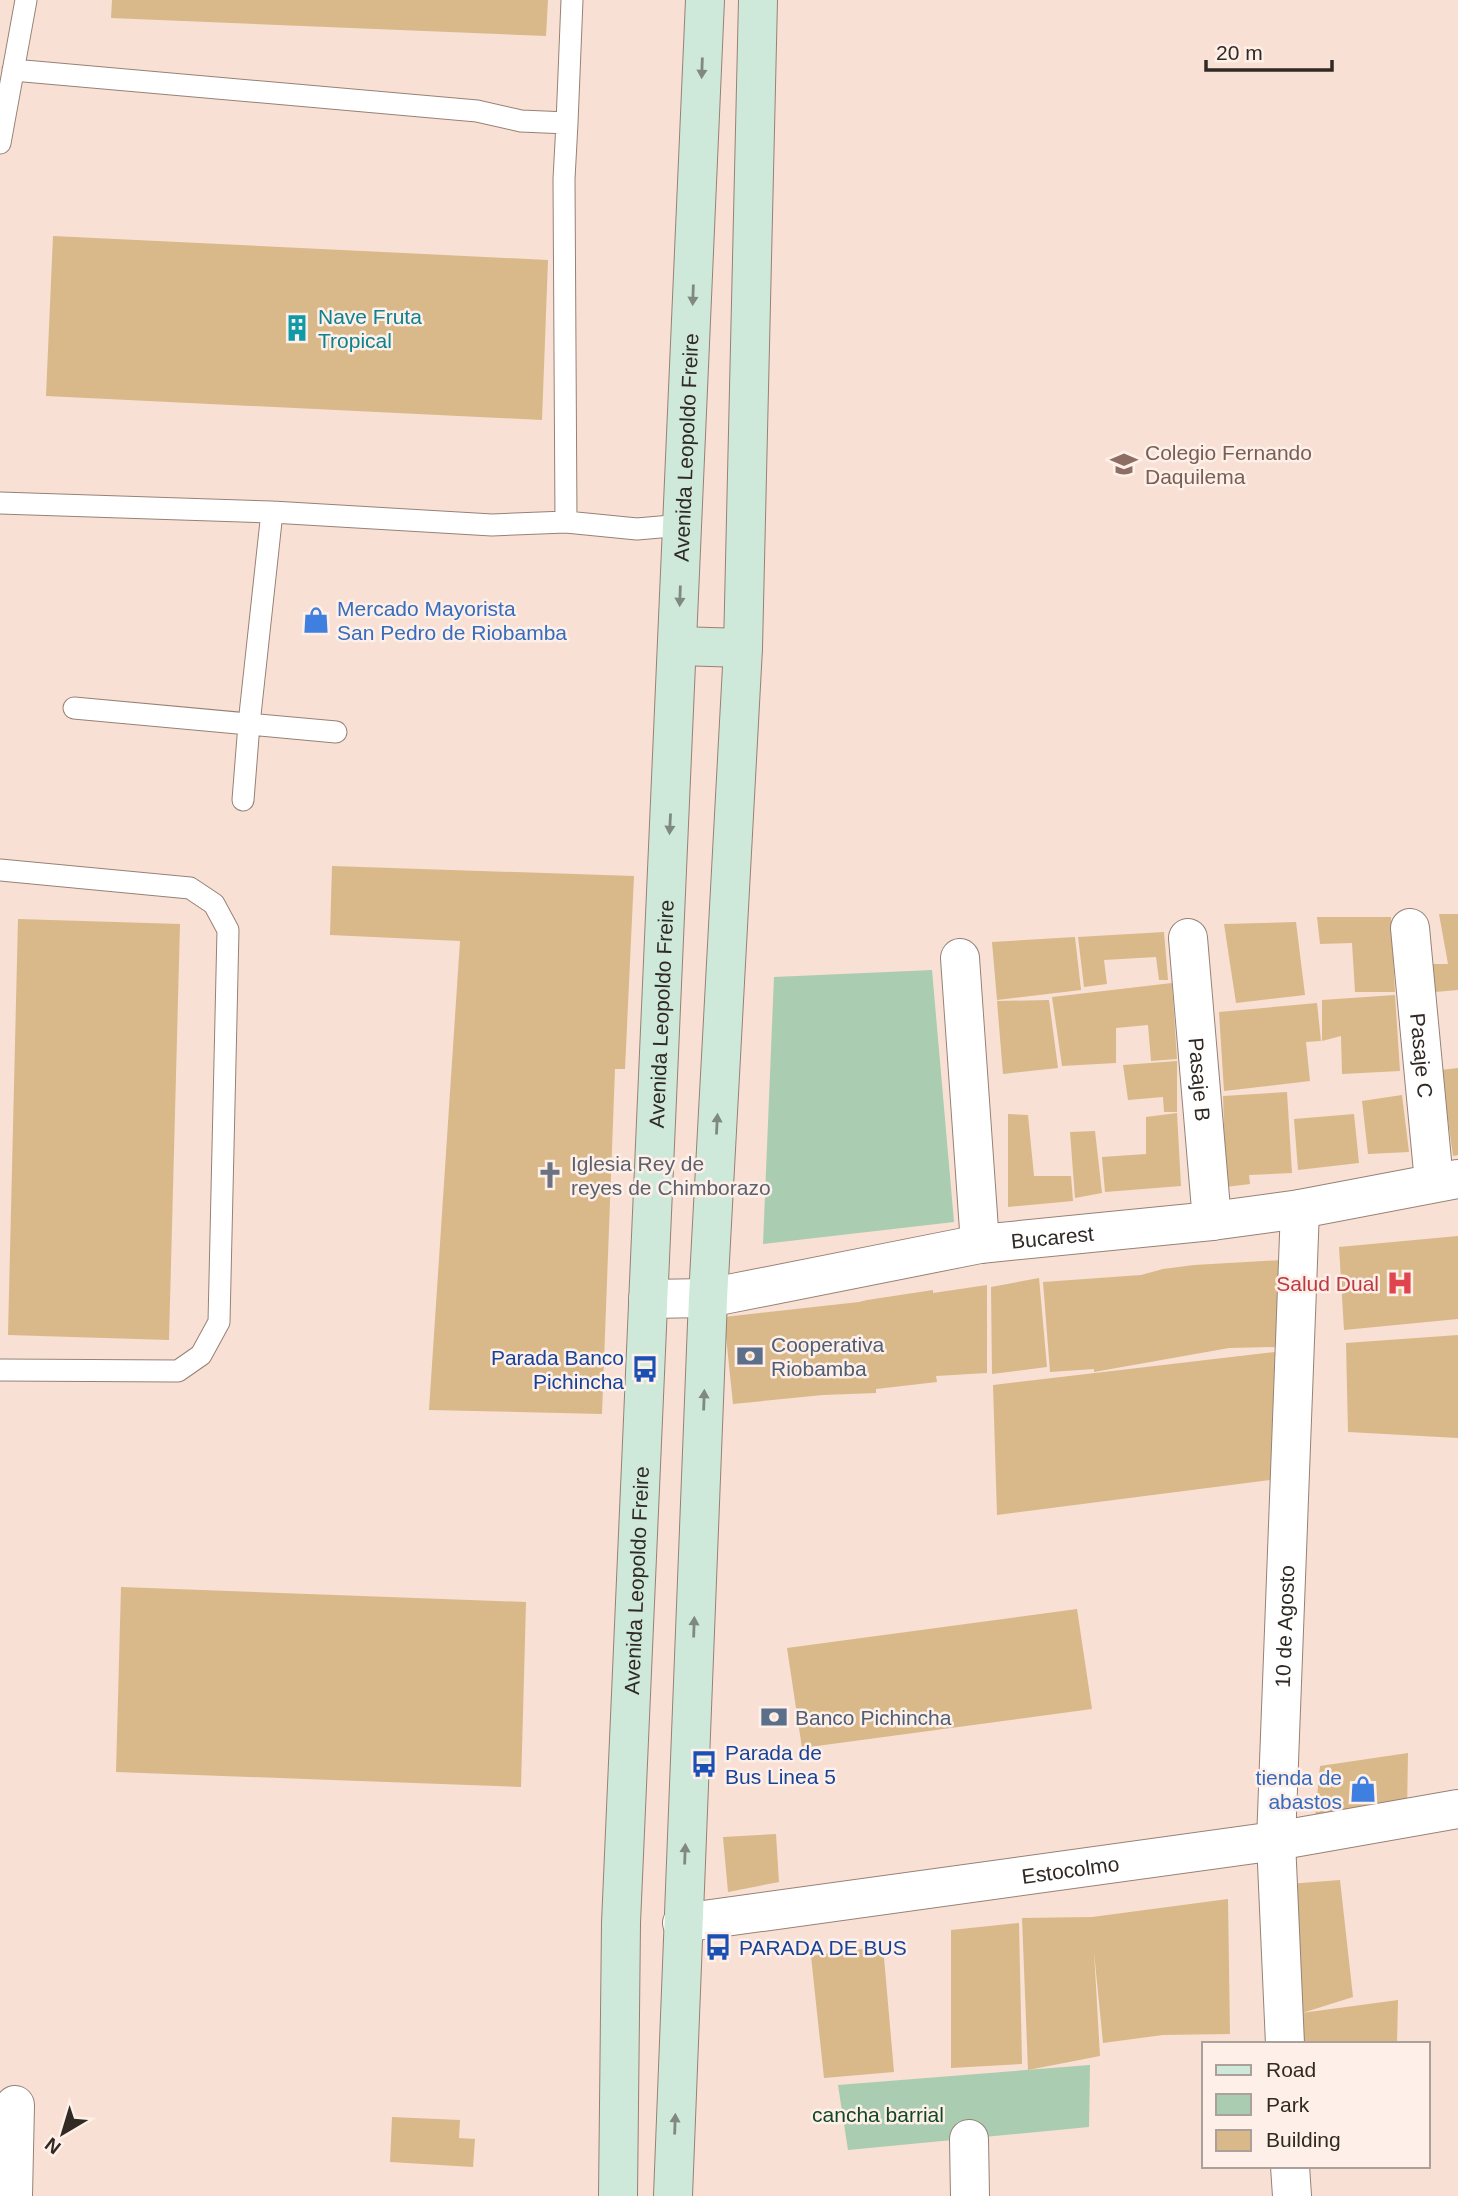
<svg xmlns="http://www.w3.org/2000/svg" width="1458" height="2196" viewBox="0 0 1458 2196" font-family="Arial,sans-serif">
<rect width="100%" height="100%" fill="#f8e0d4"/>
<path fill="#aaccb0" d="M932,970L954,1222L763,1244L774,977Z
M1090,2065L1089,2127L848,2150L838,2085Z"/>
<path fill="#d9b989" d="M112,0H548L546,36L111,18Z
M53,236L548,260L542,420L46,396Z
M332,866L634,876L625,1069H615L602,1414L429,1410L460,941L330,935Z
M1439,914H1458V990L1435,992L1431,964H1448Z
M1317,917H1391L1395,992H1355L1352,943L1320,944Z
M18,919L180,924L169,1340L8,1335Z
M1296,922L1305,995L1236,1003L1224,924Z
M1164,932L1168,980H1159L1156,957L1104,960L1107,984L1084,987L1078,937Z
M1075,937L1081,990L997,1000L992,942Z
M1172,983L1177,1059L1151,1061L1148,1025L1116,1028V1063L1062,1066L1052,997Z
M1395,995L1400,1071L1342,1074L1341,1036L1322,1041V1000Z
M1049,1000L1058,1068L1003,1074L997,1001Z
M1317,1003L1321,1041L1306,1042L1310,1081L1224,1091L1219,1012Z
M1177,1061V1112H1164L1163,1097L1128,1100L1123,1065Z
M1458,1068V1155L1453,1156L1441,1070Z
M1287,1092L1292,1173L1249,1175L1250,1184L1226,1187L1223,1096Z
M1402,1095L1409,1152L1368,1154L1362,1101Z
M1177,1113L1181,1186L1105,1192L1102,1157L1146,1154V1117Z
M1008,1114L1028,1115L1034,1176H1071L1073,1201L1008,1207Z
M1354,1114L1359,1163L1298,1170L1294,1119Z
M1095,1131L1102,1193L1075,1198L1070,1132Z
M1458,1236V1319L1344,1330L1339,1247Z
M1282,1260L1276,1347L1229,1348L1094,1372V1369L1050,1372L1043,1282L1141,1275L1163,1269L1194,1265Z
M1039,1278L1047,1367L992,1374L991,1287Z
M987,1285V1373L936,1376L937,1382L876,1389V1393L823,1395L733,1404L724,1317L859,1302L867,1300L933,1290V1293Z
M1458,1335V1438L1348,1432L1346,1343Z
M1275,1352L1270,1480L997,1515L993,1385Z
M121,1587L526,1602L521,1787L116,1772Z
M1077,1609L1092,1709L802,1748L787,1648Z
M1408,1753L1407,1812L1314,1829L1320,1766Z
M776,1834L779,1882L728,1892L723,1837Z
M1340,1880L1353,1997L1299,2014L1288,1884Z
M1228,1899L1230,2034L1163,2035L1103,2043L1094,1952L1100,2056L1028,2070L1022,1918L1092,1917Z
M1019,1923L1022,2064L951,2068V1930Z
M883,1946L894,2072L824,2078L811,1956Z
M1398,2000L1397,2044H1295L1294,2014Z
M392,2117L460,2120L459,2138L475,2139L473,2167L390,2162Z"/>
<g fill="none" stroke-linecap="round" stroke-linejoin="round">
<defs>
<path id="lane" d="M567,123L572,0
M0,143L26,0
M0,503L272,512L492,525L566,522L564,179L567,123L521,121L477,111L13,70
M566,522L637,529L683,525
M74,708L336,732
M243,800L249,724L272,512
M0,870L190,888L214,904L228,930L219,1322L201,1355L178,1371L0,1370"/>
<g id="street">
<path id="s1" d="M1410,928L1434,1182"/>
<path id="s2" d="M1188,938L1212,1221"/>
<path d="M960,958L980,1244"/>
<path id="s3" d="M648,1299L708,1298L980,1244L1212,1221L1300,1209L1458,1179"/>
<path id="s4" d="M682,1923L1276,1841L1458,1809"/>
<path id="s5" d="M1285,2044L1276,1841L1300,1209"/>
<path d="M969,2139L970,2196"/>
<path d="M1290,2166L1292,2196"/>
<path d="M13,2196L15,2105"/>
</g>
<g id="secondary">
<path d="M678,646L743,648"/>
<path id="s6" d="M618,2196L621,1923L705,0"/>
<path d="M673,2196L708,1298L743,648L758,0"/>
</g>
</defs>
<use href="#lane" stroke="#978176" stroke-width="23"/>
<use href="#street" stroke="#978176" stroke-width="40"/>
<use href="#secondary" stroke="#978176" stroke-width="40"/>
<use href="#lane" stroke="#fff" stroke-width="21"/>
<use href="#street" stroke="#fff" stroke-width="38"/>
<use href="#secondary" stroke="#cee9d9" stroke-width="38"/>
</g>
<defs><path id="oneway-solid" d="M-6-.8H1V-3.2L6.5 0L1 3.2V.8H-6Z" transform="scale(1.75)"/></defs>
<g fill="#80897e">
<use href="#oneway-solid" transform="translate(702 68) rotate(92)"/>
<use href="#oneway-solid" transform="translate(693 295) rotate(92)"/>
<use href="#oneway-solid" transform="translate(680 596) rotate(92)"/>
<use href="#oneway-solid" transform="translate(670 824) rotate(93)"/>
<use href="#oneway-solid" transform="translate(717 1124) rotate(-87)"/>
<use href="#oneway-solid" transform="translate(704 1400) rotate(-88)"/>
<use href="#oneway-solid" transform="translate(694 1627) rotate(-88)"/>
<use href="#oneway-solid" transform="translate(685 1854) rotate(-88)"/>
<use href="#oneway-solid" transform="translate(675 2124) rotate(-88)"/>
</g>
<defs>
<symbol id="building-bare" viewBox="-9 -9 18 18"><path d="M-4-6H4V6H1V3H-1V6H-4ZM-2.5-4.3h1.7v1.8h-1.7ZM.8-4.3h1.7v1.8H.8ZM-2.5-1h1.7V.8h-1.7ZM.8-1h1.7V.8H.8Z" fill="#0f9aa8" stroke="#fef0e8" stroke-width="2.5" paint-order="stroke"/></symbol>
<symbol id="school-bare" viewBox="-9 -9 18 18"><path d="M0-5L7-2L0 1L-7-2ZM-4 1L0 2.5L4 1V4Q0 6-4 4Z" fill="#8d6e63" stroke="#fef0e8" stroke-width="2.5" paint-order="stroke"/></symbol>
<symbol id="shop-bare" viewBox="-9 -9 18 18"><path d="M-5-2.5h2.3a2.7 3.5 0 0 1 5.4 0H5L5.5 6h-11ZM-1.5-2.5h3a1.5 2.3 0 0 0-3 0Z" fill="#3f7fe0" stroke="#fef0e8" stroke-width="2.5" paint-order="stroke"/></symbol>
<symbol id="church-bare" viewBox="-9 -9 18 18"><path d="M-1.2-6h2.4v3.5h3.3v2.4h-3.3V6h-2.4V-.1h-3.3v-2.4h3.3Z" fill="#6b7280" stroke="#fef0e8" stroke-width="2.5" paint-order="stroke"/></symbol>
<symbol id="hospital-bare" viewBox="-9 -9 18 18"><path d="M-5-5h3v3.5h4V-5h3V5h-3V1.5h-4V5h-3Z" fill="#e0444e" stroke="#fef0e8" stroke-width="2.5" paint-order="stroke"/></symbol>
<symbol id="bank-bare" viewBox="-9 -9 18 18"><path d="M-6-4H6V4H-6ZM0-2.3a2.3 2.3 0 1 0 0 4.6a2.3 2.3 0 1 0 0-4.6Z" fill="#5c6f8a" stroke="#fef0e8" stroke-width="2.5" paint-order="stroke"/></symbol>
<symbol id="bus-bare" viewBox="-9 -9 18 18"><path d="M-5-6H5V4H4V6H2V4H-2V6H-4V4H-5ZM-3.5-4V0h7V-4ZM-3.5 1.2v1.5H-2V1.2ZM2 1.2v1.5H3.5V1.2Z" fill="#1a4fb4" stroke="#fef0e8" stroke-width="2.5" paint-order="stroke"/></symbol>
</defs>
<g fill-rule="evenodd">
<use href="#building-bare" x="278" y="309" width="38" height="38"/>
<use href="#school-bare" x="1105" y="445" width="38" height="38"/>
<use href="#shop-bare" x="297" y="601" width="38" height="38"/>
<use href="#church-bare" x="531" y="1156" width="38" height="38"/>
<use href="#hospital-bare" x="1381" y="1264" width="38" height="38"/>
<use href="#bank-bare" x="731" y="1337" width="38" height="38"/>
<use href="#bus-bare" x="626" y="1350" width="38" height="38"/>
<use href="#bank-bare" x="755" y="1698" width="38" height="38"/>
<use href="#bus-bare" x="685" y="1745" width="38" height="38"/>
<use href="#shop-bare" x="1344" y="1770" width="38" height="38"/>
<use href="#bus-bare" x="699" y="1928" width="38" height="38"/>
</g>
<g text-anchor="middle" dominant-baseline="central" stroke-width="5" stroke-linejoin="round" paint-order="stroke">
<g font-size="21" fill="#0d838f" stroke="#fef0e8" text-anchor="start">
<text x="318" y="316">Nave Fruta<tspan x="318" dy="24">Tropical</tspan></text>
</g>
<g font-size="21" fill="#312924" stroke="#fef0e8">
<text stroke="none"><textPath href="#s6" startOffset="1750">Avenida Leopoldo Freire</textPath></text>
<text stroke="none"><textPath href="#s6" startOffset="1183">Avenida Leopoldo Freire</textPath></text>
<text stroke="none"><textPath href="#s1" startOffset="128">Pasaje C</textPath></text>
<text stroke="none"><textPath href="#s2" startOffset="142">Pasaje B</textPath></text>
<text stroke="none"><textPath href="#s3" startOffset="410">Bucarest</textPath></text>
<text stroke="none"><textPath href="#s6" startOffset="616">Avenida Leopoldo Freire</textPath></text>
<text stroke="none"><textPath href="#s5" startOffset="418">10 de Agosto</textPath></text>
<text stroke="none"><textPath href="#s4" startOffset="392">Estocolmo</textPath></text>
</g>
<g font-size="21" fill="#785e54" stroke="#fef0e8" text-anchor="start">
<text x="1145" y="452">Colegio Fernando<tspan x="1145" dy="24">Daquilema</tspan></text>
</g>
<g font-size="21" fill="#366cbe" stroke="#fef0e8" text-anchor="start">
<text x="337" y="608">Mercado Mayorista<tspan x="337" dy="24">San Pedro de Riobamba</tspan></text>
<text x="1342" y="1777" text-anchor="end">tienda de<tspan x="1342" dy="24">abastos</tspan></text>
</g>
<g font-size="21" fill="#5b616d" stroke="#fef0e8" text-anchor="start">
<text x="571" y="1163">Iglesia Rey de<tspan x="571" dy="24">reyes de Chimborazo</tspan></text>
</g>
<g font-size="21" fill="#be3a42" stroke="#fef0e8" text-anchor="end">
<text x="1379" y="1283">Salud Dual</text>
</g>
<g font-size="21" fill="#4e5e75" stroke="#fef0e8" text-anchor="start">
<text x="771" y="1344">Cooperativa<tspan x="771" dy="24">Riobamba</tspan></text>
<text x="795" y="1717">Banco Pichincha</text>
</g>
<g font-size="21" fill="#164399" stroke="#fef0e8" text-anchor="start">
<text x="624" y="1357" text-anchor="end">Parada Banco<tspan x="624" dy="24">Pichincha</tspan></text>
<text x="725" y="1752">Parada de<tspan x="725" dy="24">Bus Linea 5</tspan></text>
<text x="739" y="1947">PARADA DE BUS</text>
</g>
<g font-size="21" fill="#124724" stroke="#fef0e8">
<text x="878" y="2114">cancha barrial</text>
</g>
</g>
<rect x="1202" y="2042" width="228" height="126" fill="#fef0e8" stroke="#aca09a" stroke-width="2"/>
<rect x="1216" y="2065" width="35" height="10" fill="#cee9d9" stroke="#aca09a" stroke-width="2"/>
<text x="1266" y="2077" font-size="21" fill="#312924">Road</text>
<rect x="1216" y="2094" width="35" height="21" fill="#aaccb0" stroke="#aca09a" stroke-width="2"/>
<text x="1266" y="2112" font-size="21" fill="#312924">Park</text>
<rect x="1216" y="2130" width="35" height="21" fill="#d9b989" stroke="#aca09a" stroke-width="2"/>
<text x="1266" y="2147" font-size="21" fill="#312924">Building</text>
<g transform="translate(63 2133) rotate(218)" stroke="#fef0e8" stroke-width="5" paint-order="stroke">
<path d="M0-5L12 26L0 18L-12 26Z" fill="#312924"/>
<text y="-10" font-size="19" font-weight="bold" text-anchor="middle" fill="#312924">N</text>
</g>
<path d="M1206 60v10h126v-10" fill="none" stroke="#312924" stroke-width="3.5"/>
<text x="1216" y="60" font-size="21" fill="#312924" stroke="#fef0e8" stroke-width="5" paint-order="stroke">20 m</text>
</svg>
